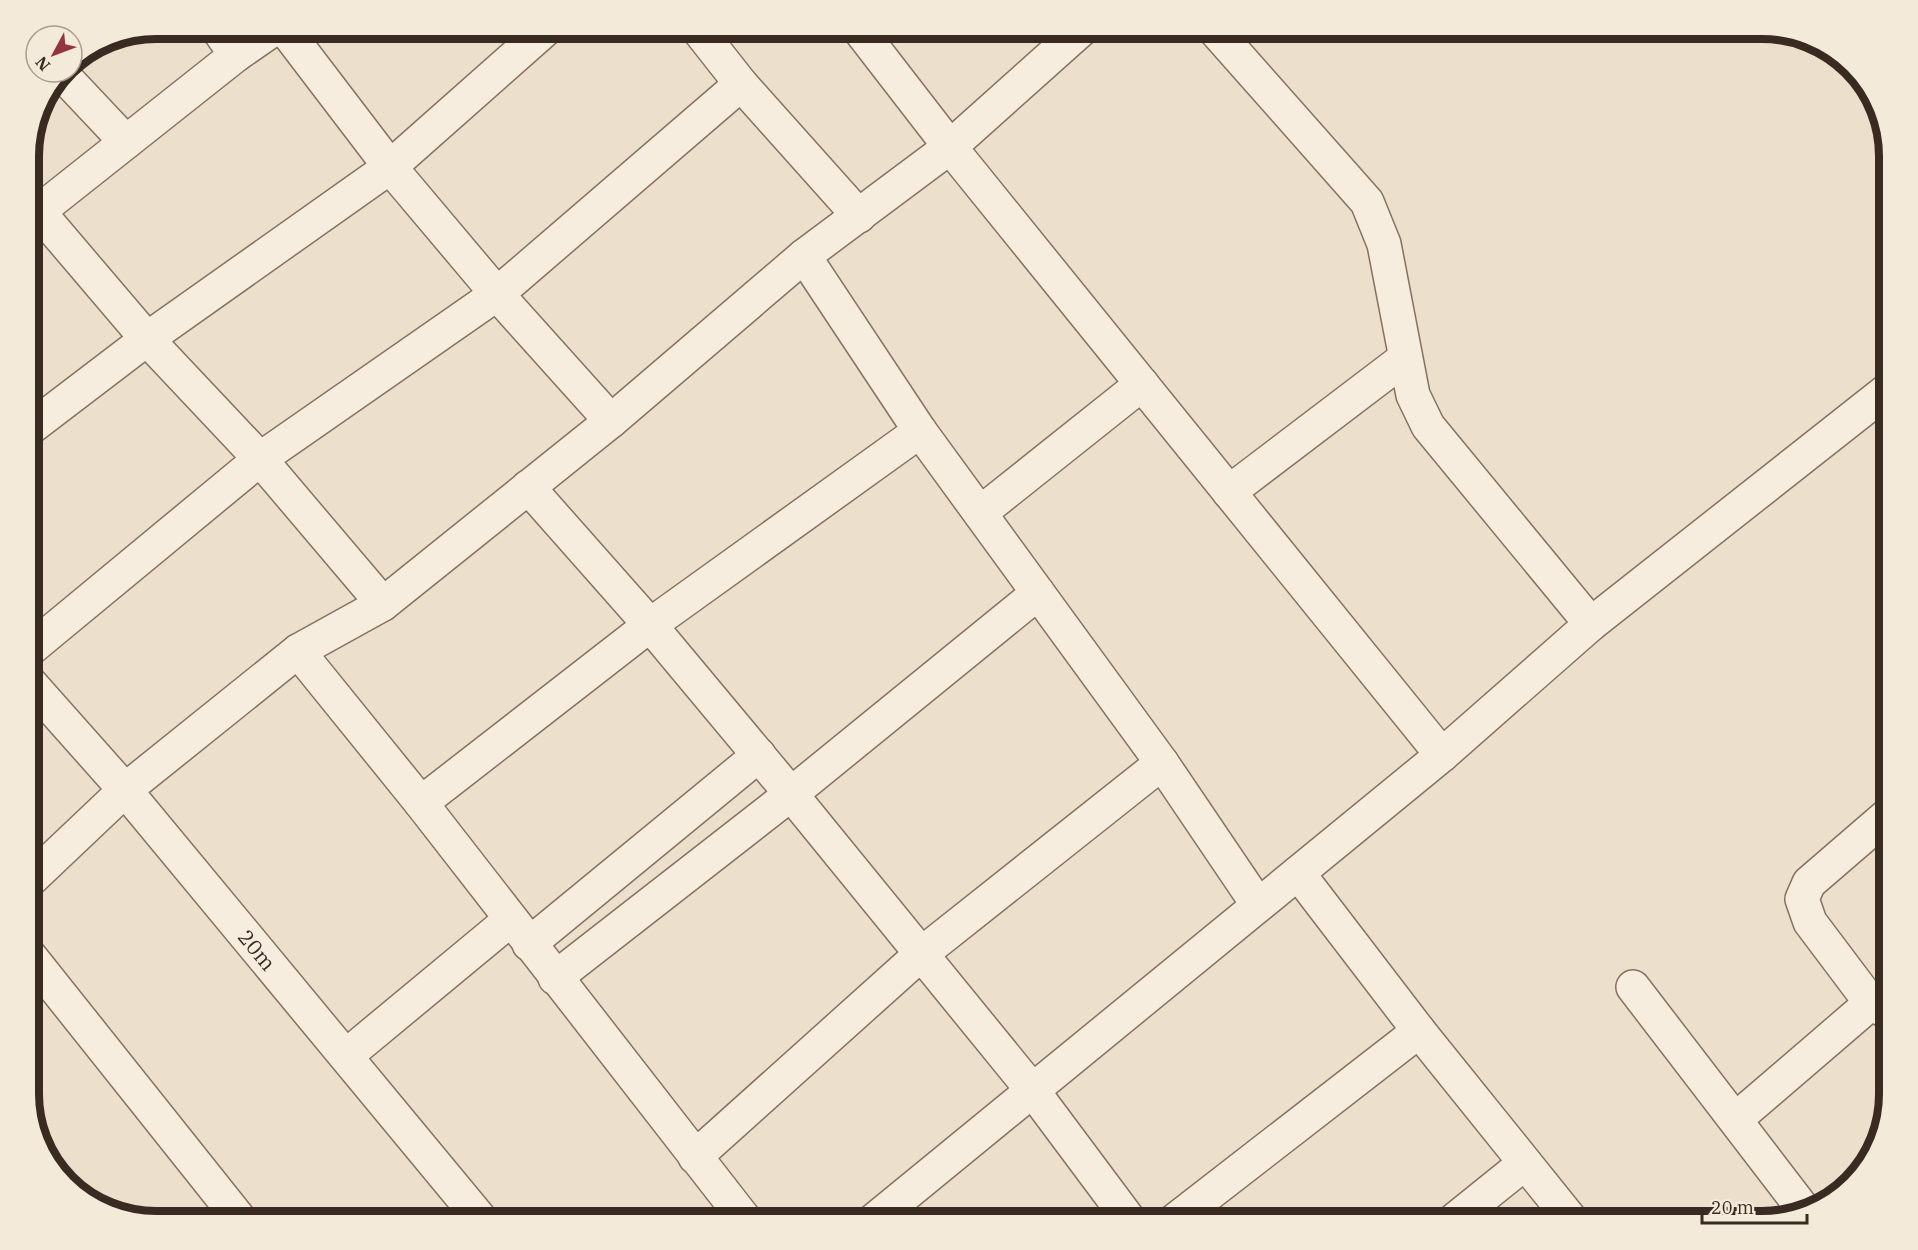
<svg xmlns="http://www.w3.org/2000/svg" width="1918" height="1250" viewBox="0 0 1918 1250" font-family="'IBM Plex Serif',serif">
<rect width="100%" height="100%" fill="#ecdfcb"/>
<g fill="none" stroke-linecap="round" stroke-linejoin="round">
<defs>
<g id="street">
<path d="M217,28L236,55"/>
<path d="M284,28L390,167L497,294L611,421"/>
<path d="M697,28L741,84L859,216"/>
<path d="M858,28L950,147L1442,755"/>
<path d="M1213,28L1367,202L1384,244L1413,395L1428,426L1591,624"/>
<path d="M61,73L126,142"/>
<path d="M38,211L147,339L260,459L383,604"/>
<path d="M29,219L236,55L275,28"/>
<path d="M29,429L147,339L390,167L547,28"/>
<path d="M920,431L1162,763"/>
<path d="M528,487L650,625L791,794L1033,1091L1130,1221"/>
<path d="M1229,492L1404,359"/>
<path d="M980,513L1142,384"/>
<path d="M29,650L260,459L497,294L741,84"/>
<path d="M298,651L421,803L746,1221"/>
<path id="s1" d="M29,682L125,790L482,1221"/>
<path d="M421,803L650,625L920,431L804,256"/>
<path d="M1889,814L1809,883L1802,899L1810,922L1871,1003L1889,1013"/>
<path d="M1298,873L1419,1031L1572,1221"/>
<path d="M29,881L125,790L298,651L383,604L611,421L804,256L950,147L1083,28"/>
<path d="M529,944L759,755"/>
<path d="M29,955L241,1221"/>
<path d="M555,978L791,794L1038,593"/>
<path d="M1633,987L1804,1210"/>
<path d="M346,1056L510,920"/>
<path d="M1736,1119L1871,1003"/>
<path d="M695,1157L920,955L1162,763L1258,905"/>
<path d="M873,1221L1442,755L1591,624L1889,389"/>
<path d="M1174,1221L1419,1031"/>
<path d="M1453,1221L1525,1163"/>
</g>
</defs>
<use href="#street" stroke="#877160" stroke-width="36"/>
<use href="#street" stroke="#f7edde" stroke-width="33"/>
</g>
<g text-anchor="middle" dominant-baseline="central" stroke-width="6" stroke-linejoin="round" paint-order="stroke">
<g font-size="21" fill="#392b22" stroke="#f4eada">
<text stroke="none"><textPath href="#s1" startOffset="352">20m</textPath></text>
</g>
</g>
<path d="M0 0H1918V1250H0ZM156 39H1762A117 117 0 0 1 1879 156V1094A117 117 0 0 1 1762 1211H156A117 117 0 0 1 39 1094V156A117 117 0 0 1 156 39Z" fill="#f4eada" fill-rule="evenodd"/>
<path fill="none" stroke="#392b22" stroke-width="8" d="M156 39H1762A117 117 0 0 1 1879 156V1094A117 117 0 0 1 1762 1211H156A117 117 0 0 1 39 1094V156A117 117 0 0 1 156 39Z"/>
<g transform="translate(54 54) rotate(229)"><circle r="28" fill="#f4eada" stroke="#a99e90" stroke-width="1.5"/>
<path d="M0-4.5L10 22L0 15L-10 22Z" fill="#92353f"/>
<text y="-9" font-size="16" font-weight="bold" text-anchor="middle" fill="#392b22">N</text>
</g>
<path d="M1702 1214v9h105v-9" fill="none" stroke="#392b22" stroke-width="3"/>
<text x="1711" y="1214" font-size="18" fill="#392b22" stroke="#f4eada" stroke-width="4.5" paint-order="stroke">20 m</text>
</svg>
